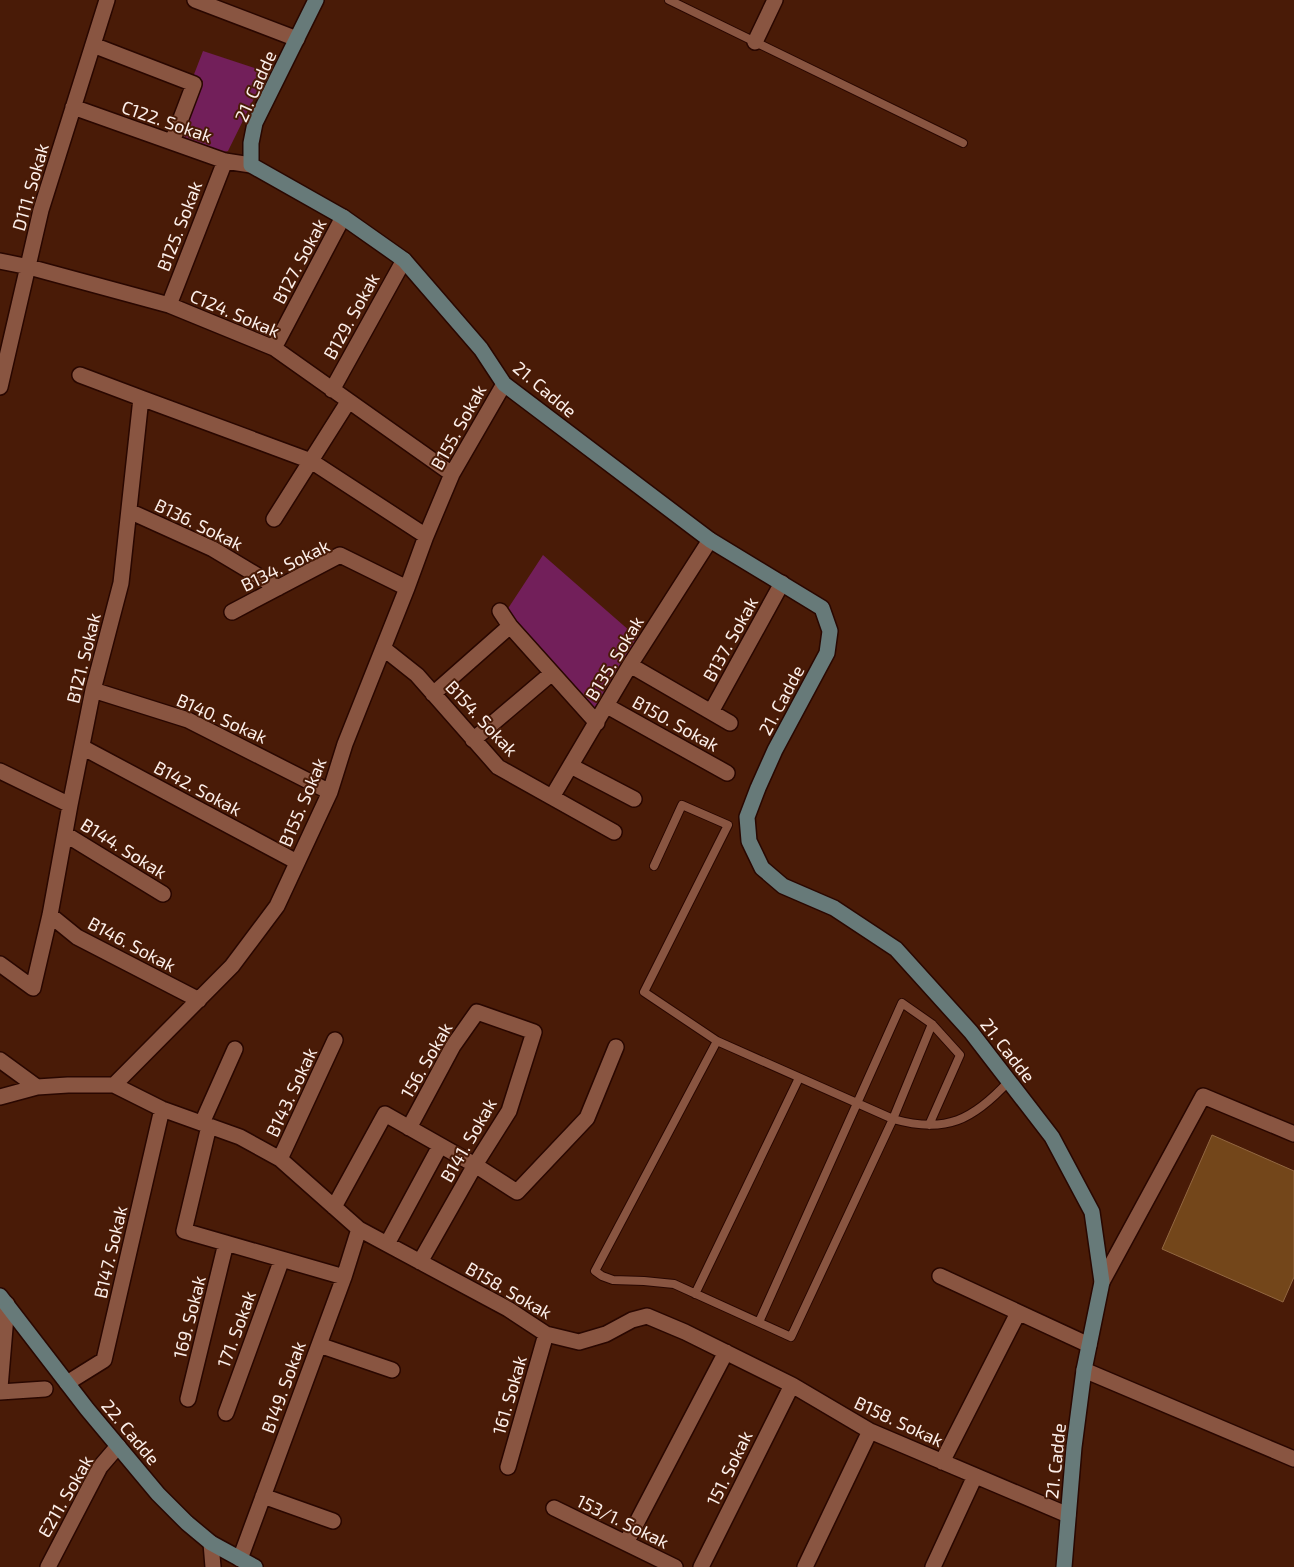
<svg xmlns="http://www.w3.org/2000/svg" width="1294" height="1567" viewBox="0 0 1294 1567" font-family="'Exo 2',sans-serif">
<rect width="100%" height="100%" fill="#491b07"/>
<path fill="#721f5a" d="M203,51L267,72L228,151L224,152L181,136L203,81L193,77Z
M543,555L639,639L593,710L507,610Z"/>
<path fill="#73461a" stroke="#926741" d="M1212,1135L1294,1171V1277L1283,1302L1162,1249Z"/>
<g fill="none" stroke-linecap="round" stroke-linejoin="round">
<defs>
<path id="lane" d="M669,0L963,143
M654,866L682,805L728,825L644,992L717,1041L893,1119C946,1134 973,1120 1009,1081
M717,1041L595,1271L602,1276L613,1280L644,1281L674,1284L791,1337L893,1119L932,1024
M695,1294L799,1078
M759,1322L902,1003L932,1024L960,1055L929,1125"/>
<path id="street" d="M195,0L297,39
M755,42L775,0
M93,45L194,84L172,142
M73,107L225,161L251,165
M0,261L29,267L169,305L274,348L452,474
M169,305L225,161
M274,348L343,217
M0,387L41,210L107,0
M332,390L404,260
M141,398L311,461L426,536
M129,511L213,549L278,588
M274,519L348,402
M500,611L510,626L597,723
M232,612L340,555L407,588
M383,648L417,675L498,767L614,832
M630,665L730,723
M93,690L188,720L330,792
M433,694L510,626
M607,706L727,773
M711,712L782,583
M473,740L552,673
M82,747L297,862
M571,766L634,799
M0,771L70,805
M552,797L630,665L710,540
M65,834L163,894
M50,915L77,937L199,1000
M0,964L33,988L50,915L70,805L93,690L121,583L141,398L80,375
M0,1060L37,1087
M114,1085L162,1109L240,1137L280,1159L359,1229L508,1309L546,1334L579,1342L606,1334L632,1320L647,1316L685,1332L792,1385L870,1431L1068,1515
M0,1097L37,1087L68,1085H114L232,966L277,906L330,792L345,744L407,588L426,536L452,474L504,384
M202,1123L235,1049
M209,1126L184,1231L344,1277
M409,1128L453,1046L477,1012L534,1032L509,1111L475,1165L420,1262
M280,1159L335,1040
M334,1207L385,1114L475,1165L517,1192L587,1118L616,1047
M387,1244L440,1146
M940,1276L1089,1345
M1102,1282L1203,1096L1294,1134
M319,1345L392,1370
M1084,1370L1294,1459
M67,1383L104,1360L162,1109
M0,1388L7,1304
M0,1392L45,1389
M188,1399L226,1243
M226,1413L282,1259
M942,1462L1018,1313
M508,1467L546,1334
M263,1496L333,1521
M554,1508L675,1567
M211,1543L213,1567
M626,1543L726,1352
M240,1559L344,1277L359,1229
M48,1567L100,1467L118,1446
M701,1567L792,1385
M805,1567L870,1431
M933,1567L975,1476"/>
<path id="secondary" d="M316,0L255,123L251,143V165L343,217L404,260L481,349L504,384L710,540L822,608L830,631L827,653L775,750L758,788L747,817L749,841L762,868L783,886L834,908L896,949L971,1032L1052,1137L1092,1212L1102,1282L1084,1370L1074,1447L1064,1567
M0,1296L87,1409L158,1494L187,1523L211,1543L255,1567"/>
</defs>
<use href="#lane" stroke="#290700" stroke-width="10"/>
<use href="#street" stroke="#290700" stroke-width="18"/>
<use href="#secondary" stroke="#290700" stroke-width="18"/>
<use href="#lane" stroke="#895541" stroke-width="8"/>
<use href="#street" stroke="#895541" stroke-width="15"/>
<use href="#secondary" stroke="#677a79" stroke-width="15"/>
</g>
<g text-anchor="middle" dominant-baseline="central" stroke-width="4" stroke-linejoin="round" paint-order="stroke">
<g font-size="18" fill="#fcefea" stroke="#491b07">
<text transform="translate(255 86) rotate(-66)">21. Cadde</text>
<text transform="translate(167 121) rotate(19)">C122. Sokak</text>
<text transform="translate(30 187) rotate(-74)">D111. Sokak</text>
<text transform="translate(179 226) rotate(-69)">B125. Sokak</text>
<text transform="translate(299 261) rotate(-62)">B127. Sokak</text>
<text transform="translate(235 313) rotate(23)">C124. Sokak</text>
<text transform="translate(351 316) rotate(-61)">B129. Sokak</text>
<text transform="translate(545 389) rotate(40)">21. Cadde</text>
<text transform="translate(458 427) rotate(-61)">B155. Sokak</text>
<text transform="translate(199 524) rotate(26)">B136. Sokak</text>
<text transform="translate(285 565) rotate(-26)">B134. Sokak</text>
<text transform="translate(730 639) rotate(-61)">B137. Sokak</text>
<text transform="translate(83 658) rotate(-76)">B121. Sokak</text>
<text transform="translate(614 658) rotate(-59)">B135. Sokak</text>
<text transform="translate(781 700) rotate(-62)">21. Cadde</text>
<text transform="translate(222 718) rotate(24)">B140. Sokak</text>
<text transform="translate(482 718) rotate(47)">B154. Sokak</text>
<text transform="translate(676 723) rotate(29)">B150. Sokak</text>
<text transform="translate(198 788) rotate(28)">B142. Sokak</text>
<text transform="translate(302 802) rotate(-67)">B155. Sokak</text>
<text transform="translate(124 848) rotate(32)">B144. Sokak</text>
<text transform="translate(132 944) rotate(28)">B146. Sokak</text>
<text transform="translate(1008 1050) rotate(52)">21. Cadde</text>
<text transform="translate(426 1060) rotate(-60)">156. Sokak</text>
<text transform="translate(291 1092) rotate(-65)">B143. Sokak</text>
<text transform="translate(468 1140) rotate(-60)">B141. Sokak</text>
<text transform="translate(110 1252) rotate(-77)">B147. Sokak</text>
<text transform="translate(509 1290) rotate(30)">B158. Sokak</text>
<text transform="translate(189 1317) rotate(-76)">169. Sokak</text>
<text transform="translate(236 1329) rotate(-70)">171. Sokak</text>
<text transform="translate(283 1387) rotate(-70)">B149. Sokak</text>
<text transform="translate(509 1395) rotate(-74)">161. Sokak</text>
<text transform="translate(899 1421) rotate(25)">B158. Sokak</text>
<text transform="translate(131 1432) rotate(50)">22. Cadde</text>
<text transform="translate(1055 1461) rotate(-84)">21. Cadde</text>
<text transform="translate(729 1468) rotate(-64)">151. Sokak</text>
<text transform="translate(65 1496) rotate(-60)">E211. Sokak</text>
<text transform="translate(623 1521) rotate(26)">153/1. Sokak</text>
</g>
</g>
</svg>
